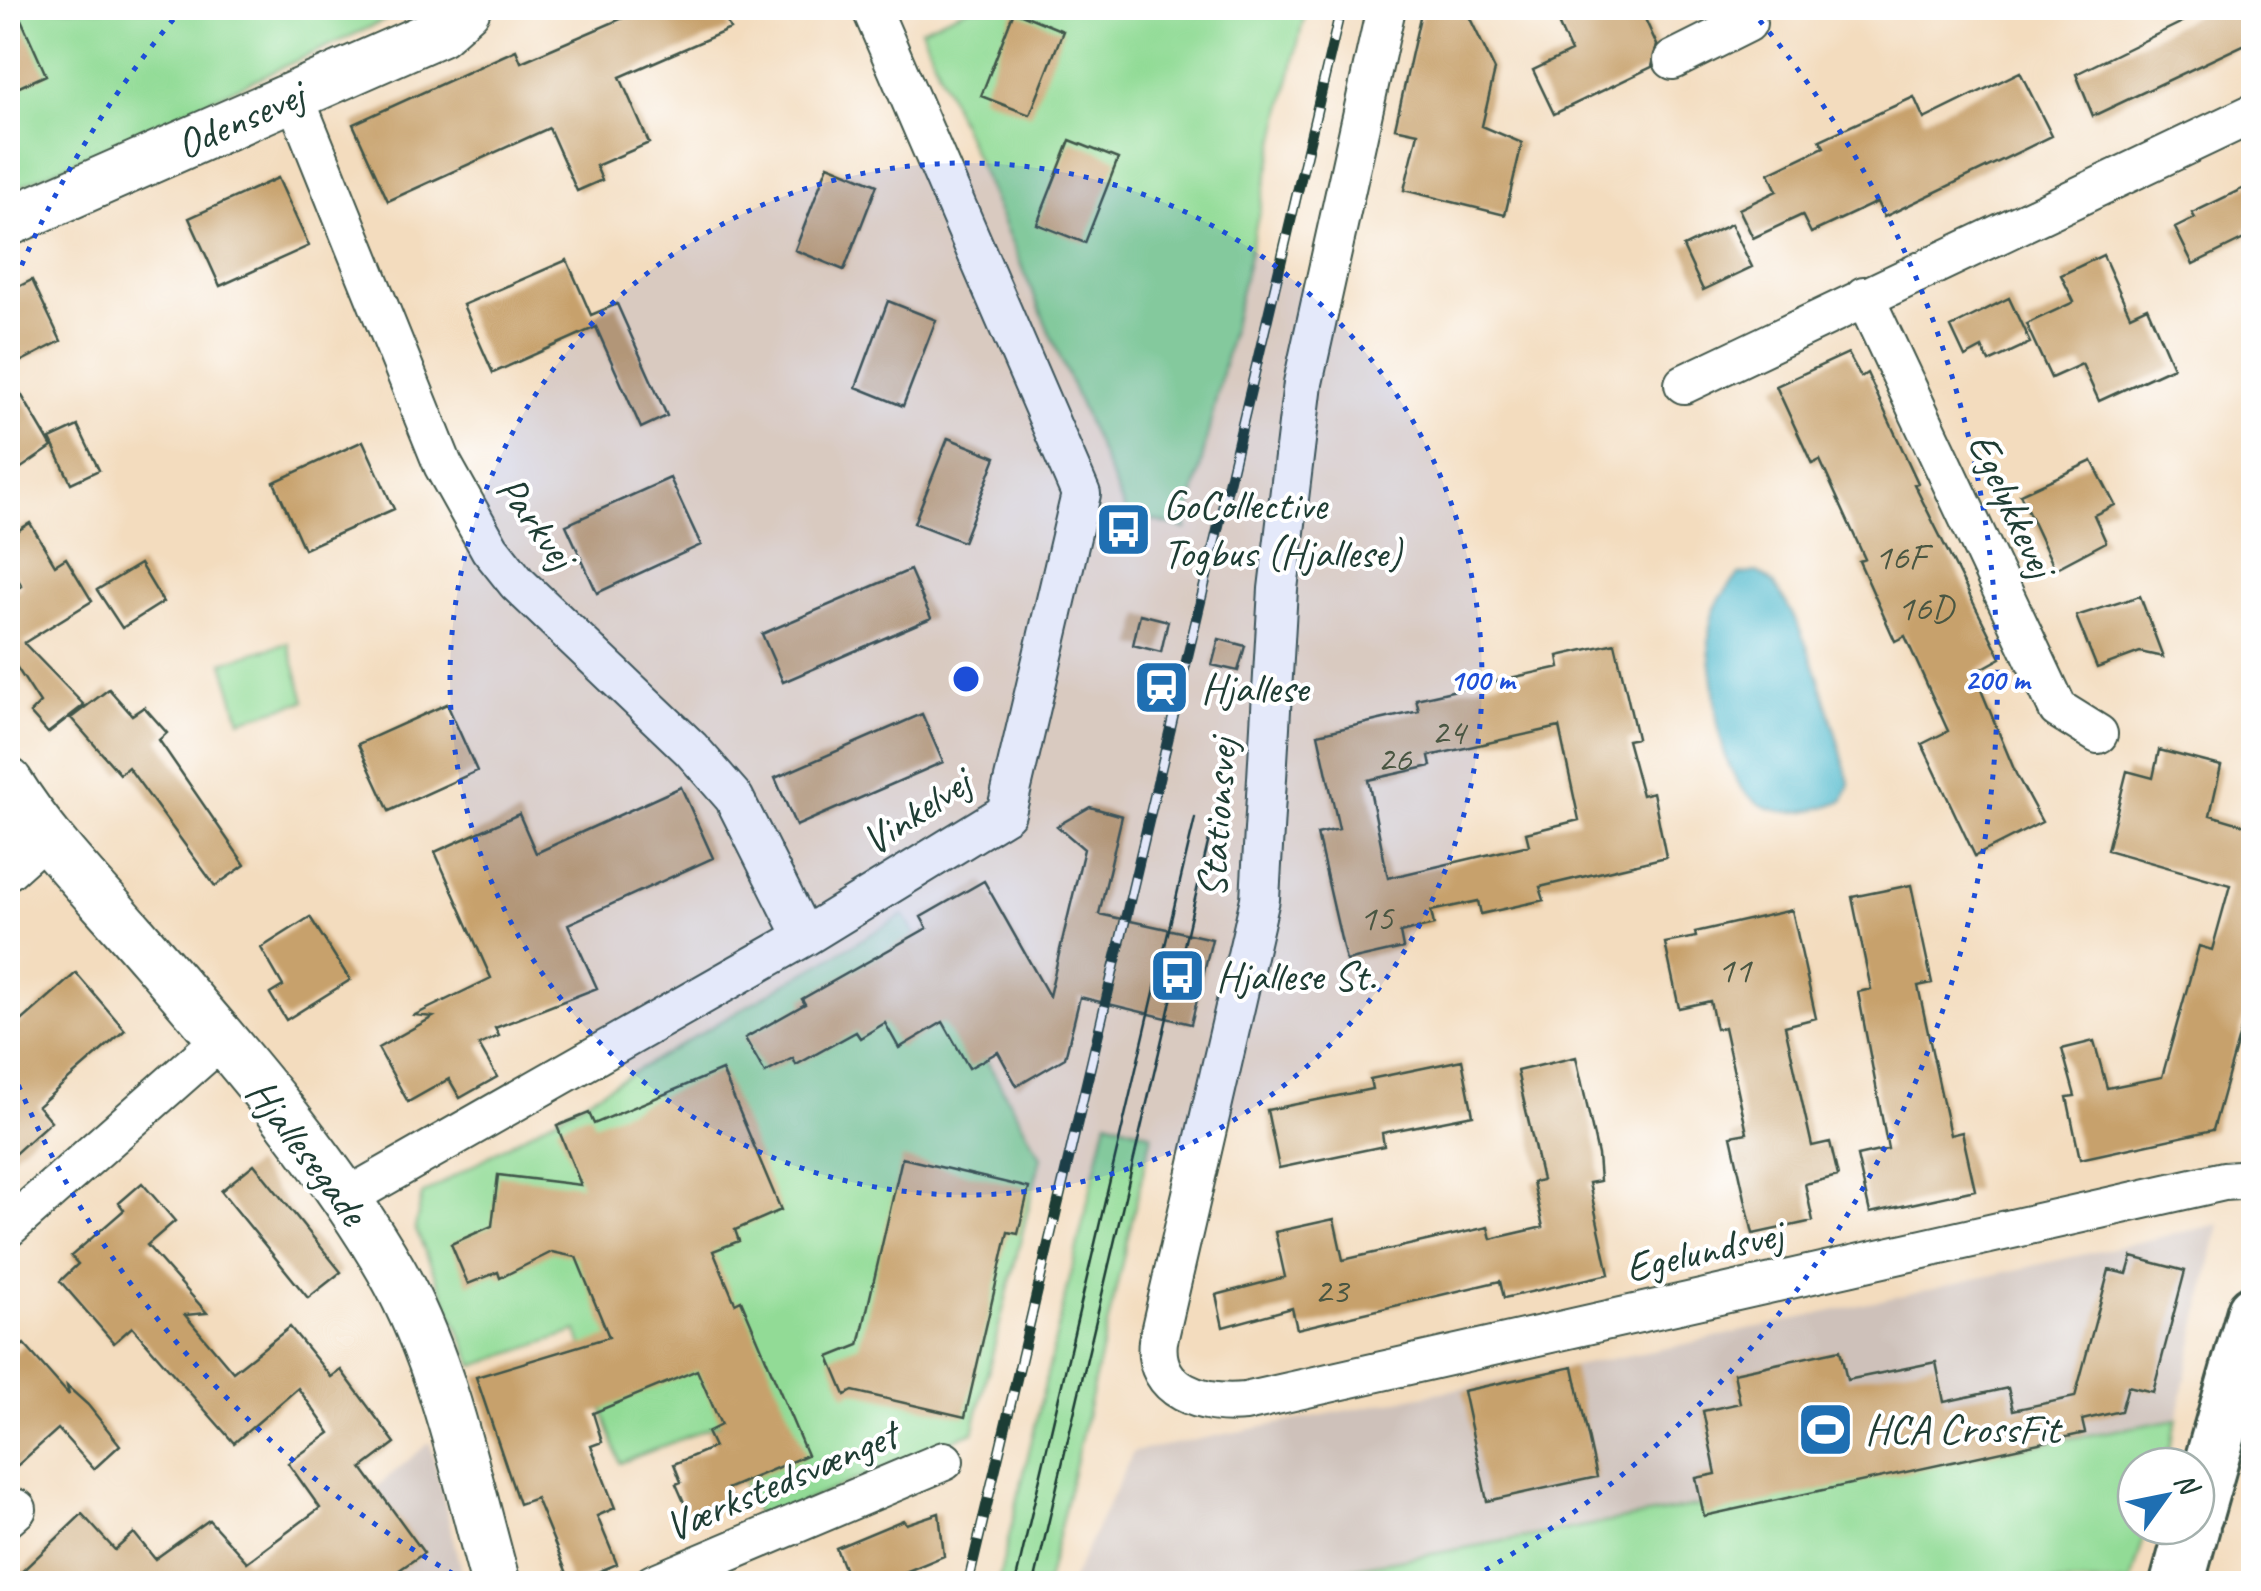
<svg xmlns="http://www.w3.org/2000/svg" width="2261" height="1591" viewBox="0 0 2261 1591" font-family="Caveat,sans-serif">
<rect width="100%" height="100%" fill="#fff"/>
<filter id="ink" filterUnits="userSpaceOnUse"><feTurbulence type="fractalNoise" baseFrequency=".01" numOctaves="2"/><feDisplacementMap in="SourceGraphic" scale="20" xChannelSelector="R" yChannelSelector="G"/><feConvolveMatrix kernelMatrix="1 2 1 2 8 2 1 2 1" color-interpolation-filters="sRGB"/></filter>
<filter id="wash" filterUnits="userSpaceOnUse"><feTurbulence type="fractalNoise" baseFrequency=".0048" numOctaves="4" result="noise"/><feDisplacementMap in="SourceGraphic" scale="40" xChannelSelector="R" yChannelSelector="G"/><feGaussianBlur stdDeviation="2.25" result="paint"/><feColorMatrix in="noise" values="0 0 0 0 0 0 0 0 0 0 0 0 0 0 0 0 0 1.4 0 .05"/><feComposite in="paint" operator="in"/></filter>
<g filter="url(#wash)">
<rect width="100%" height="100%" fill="#f3dcbe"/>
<path fill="#cec1ba" d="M2219,1224L2177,1419L1265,1583L1070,1584L1133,1452L1672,1347Z
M430,1442L464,1583H262Z"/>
<path fill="#92db96" stroke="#588c65" stroke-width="2.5" d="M8,8H412L8,192Z
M968,8H1306L1186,529L1126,513L921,29Z
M288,643L305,701L240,720L223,662Z
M904,915L1041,1157L973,1432L759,1520L719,1424L620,1463L577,1331L474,1366L415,1228L422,1195Z
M1107,1120L1152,1134L1047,1583H998Z
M2177,1419L2164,1466H2136V1526H2147L2131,1583L1266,1584Z"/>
<path fill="#4eb8cb" stroke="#367a80" stroke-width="2.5" d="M1757,572C1800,589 1837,738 1850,785L1844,800C1747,840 1720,774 1714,690C1712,668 1706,643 1711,621C1715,602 1727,589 1739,575Z"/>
<g id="blocks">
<path fill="#c7a16c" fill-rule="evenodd" d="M8,8H16L46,75L8,92Z
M646,8H721L730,29L620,77L649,143L596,166L602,180L577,191L549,128L388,201L353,124L516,50L521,62Z
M1422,8H1465L1495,70L1482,126L1522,143L1505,215L1404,190L1418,133L1395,128Z
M1551,8H1640L1657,45L1652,67L1554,114L1533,70L1571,52Z
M2211,8H2244L2254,25V40L2093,116L2076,74Z
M1014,11L1063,31L1030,115L981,96Z
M2020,72L2052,136L1884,217L1877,202L1811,233L1802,215L1753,238L1739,209L1777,191L1769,173L1824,147L1820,140L1914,97L1924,119Z
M1070,140L1118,159L1085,243L1037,224Z
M828,165L877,185L844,270L795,250Z
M278,178L309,246L220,286L189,218Z
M2254,183V226L2245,230L2248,237L2193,264L2175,228L2195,218L2192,213Z
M1731,224L1752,267L1703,290L1683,247Z
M2103,255L2130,315L2147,307L2173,367L2099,401L2082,364L2051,378L2026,324L2074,302L2061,275Z
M567,260L591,315L617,304L667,416L641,428L596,327L493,373L463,305Z
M32,280L61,341L8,368V292Z
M2009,298L2030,343L1989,362L1982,348L1965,357L1951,327Z
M888,301L936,320L903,406L856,387Z
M1848,353L1861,377L1867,373L1918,483L1914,484L2001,658L1974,673L2016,774L2042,822L1975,856L1922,744L1948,731L1905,636L1895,641L1859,561L1865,559L1820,460L1812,464L1776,386Z
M8,372L52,447L8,477Z
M78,426L99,470L71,483L50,439Z
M948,438L996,457L963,542L914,523Z
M363,441L394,509L304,549L274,482Z
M2092,461L2115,505L2094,515L2106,542L2055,569L2020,494Z
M670,478L701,545L597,593L566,525Z
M30,523L55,565L66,558L92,601L24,643L84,705L48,733L30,713L40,703L8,654V595L22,586L8,563V537Z
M140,564L163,602L122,628L97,590Z
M910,570L931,618L783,682L762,634Z
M2140,596L2163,657L2140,652L2097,668L2076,616Z
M1140,614L1168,621L1161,652L1133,645Z
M1219,639L1245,646L1238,671L1212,665Z
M1615,643L1637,738L1627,740L1642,795L1653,792L1666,857L1540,887L1544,900L1481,914L1478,901L1431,911L1434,925L1400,933L1403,948L1346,961L1317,834L1339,829L1318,734L1419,711L1416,699L1560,667L1558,656ZM1559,727L1579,820L1526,833L1529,845L1388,878L1368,780L1431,766L1429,756Z
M109,689L132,715L144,707L167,733L159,740L245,865L215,886L128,767L120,774L71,718Z
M447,704L477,771L389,811L358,744Z
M922,714L943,762L796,826L775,778Z
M2159,750L2221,766L2210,815L2254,828V983L2213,1130L2080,1159L2067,1097L2075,1096L2062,1049L2094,1041L2107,1088L2162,1077L2199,946L2212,950L2230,885L2107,850L2127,771L2153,778Z
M681,787L713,858L568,924L597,988L495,1028L499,1036L479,1045L497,1077L460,1098L449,1079L408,1102L378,1048L433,1017L415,1015L491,978L435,852L519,814L536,853Z
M1090,807L1122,816L1099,914L1212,939L1191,1024L1080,997L1065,1058L1017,1086L998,1052L969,1068L943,1022L899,1048L885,1023L860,1038L856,1032L796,1065L793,1058L765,1073L745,1038L805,1004L802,999L927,928L921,917L984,881L1049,996L1084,849L1057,826Z
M1911,885L1932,983L1918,986L1950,1135L1962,1132L1975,1190L1870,1213L1857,1156L1888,1149L1858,992L1871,989L1852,897Z
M1792,910L1816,1018L1785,1026L1812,1146L1830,1142L1838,1176L1805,1184L1813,1221L1753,1234L1731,1136L1747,1133L1724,1027L1716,1029L1710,1001L1679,1008L1665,943L1696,937L1695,932Z
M310,917L350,980L286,1020L270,994L283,986L261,948Z
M76,973L125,1030L38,1106L51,1121L8,1160V1033Z
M1576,1057L1598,1155L1600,1181L1589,1183L1609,1274L1504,1298L1500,1281L1297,1329L1292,1308L1223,1327L1216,1295L1285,1277L1275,1232L1334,1219L1343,1260L1488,1227L1491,1239L1543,1227L1533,1182L1542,1180L1517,1071Z
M1462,1060L1473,1115L1382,1133L1384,1146L1279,1168L1267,1110L1372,1089L1370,1079Z
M722,1070L781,1210L735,1230L739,1241L713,1251L735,1303L741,1300L807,1455L727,1489L732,1500L691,1518L676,1484L681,1482L674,1464L714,1447L707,1432L721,1425L697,1370L593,1413L602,1442L591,1446L615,1508L597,1516L617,1564L571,1583L536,1498L519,1504L476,1377L609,1337L576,1257L552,1252L500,1278L498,1272L468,1284L451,1244L492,1226L498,1175L581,1185L557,1126L589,1113L594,1124Z
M902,1158L1029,1188L1018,1234L1008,1232L965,1417L853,1391L845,1395L829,1357L859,1345Z
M254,1164L341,1272L308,1298L221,1191Z
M142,1183L175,1221L147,1245L207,1313L185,1315L233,1372L290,1327L331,1377L341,1370L395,1443L362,1468L424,1553L379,1584H9L82,1514L115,1550L134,1533L155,1559L209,1520L247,1562L320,1508L288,1463L330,1433L298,1388L234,1443L132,1327L114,1343L60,1281L78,1264L71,1256L124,1210L119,1203Z
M2132,1257L2185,1271L2153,1392L2128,1386L2121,1411L2082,1420L2085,1433L1704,1516L1696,1478L1716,1474L1703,1411L1740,1403L1734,1373L1840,1350L1847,1380L1936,1362L1944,1402L2008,1388L2013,1410L2075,1397L2109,1270L2127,1274Z
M24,1344L69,1395L67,1386L88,1405L120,1445L94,1469L58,1429L8,1474V1358Z
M1573,1367L1597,1477L1487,1501L1463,1391Z
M939,1513L944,1556L898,1575L902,1584H850L836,1548L903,1520L906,1524Z"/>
</g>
</g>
<g filter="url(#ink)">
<use href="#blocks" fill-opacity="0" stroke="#3f5549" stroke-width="2.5"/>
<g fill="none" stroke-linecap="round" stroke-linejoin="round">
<defs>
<path id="minor" d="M1386,8L1303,383L1278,589L1260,899L1158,1341C1152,1392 1204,1406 1245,1402L2224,1181L2254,1179
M1673,60L1747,23L1739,8
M294,96L443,465L490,549L517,583L691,749L734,798L804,937
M1864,296L2058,709L2098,734
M1684,384L2254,113
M8,870L47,835
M346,1198L804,937L1006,813L1081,494L871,8
M8,1228L222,1039
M8,1517L17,1509
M653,1584L944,1461"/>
<path id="tertiary" d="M8,222L439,32L466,8
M8,782C42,837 89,885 132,934C220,1036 313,1140 383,1256C443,1354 465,1474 496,1584"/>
<path id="secondary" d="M2196,1515L2254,1311
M2177,1584L2193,1526"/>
</defs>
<use href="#minor" stroke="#3f5549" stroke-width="42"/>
<use href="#tertiary" stroke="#3f5549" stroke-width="52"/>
<use href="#secondary" stroke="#3f5549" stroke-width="58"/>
<use href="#minor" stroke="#fff" stroke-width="38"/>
<use href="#tertiary" stroke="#fff" stroke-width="48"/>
<use href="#secondary" stroke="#fff" stroke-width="52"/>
<path stroke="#1f3d34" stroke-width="2.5" d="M1015,1584L1195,818
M1034,1584L1213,822"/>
<defs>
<path id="rail" d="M968,1584L1341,8"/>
</defs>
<use href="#rail" stroke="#1f3d34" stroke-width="11"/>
<use href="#rail" stroke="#fff" stroke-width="8" stroke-dasharray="22" stroke-linecap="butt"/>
</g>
</g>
<circle cx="966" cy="679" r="516" fill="#1d4ed8" fill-opacity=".12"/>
<g fill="none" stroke="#1d4ed8" stroke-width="5" stroke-dasharray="5 10">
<circle cx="966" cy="679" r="516"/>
<path d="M466 1581A1031 1031 0 0 1 10 1065M10 293A1031 1031 0 0 1 182 9M1750 9A1031 1031 0 0 1 1466 1581"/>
</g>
<defs>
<symbol id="bus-square" viewBox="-11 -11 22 22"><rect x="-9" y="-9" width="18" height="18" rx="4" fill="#1f6fb2" stroke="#fff"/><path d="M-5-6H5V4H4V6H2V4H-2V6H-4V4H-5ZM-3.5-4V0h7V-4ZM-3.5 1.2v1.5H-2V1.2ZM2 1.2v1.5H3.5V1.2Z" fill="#fff"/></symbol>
<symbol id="station-square" viewBox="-11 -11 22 22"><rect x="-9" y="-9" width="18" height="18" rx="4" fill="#1f6fb2" stroke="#fff"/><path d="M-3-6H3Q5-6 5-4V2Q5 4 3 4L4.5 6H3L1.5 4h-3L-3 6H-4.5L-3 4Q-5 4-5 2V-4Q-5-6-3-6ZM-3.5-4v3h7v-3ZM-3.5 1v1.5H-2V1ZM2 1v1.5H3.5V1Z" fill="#fff"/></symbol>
<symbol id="stadium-square" viewBox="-11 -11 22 22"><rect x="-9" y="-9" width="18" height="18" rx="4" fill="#1f6fb2" stroke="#fff"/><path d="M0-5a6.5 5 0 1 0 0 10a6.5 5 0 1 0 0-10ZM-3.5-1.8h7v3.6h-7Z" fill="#fff"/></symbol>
</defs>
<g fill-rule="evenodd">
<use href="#bus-square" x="1092" y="498" width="63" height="63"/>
<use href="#station-square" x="1130" y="656" width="63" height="63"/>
<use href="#bus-square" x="1146" y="944" width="63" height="63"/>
<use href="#stadium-square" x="1794" y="1398" width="63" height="63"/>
</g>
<g text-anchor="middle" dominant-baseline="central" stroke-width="8" stroke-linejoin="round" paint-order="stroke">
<g font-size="38" fill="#495642">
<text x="1900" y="556">16F</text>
<text x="1925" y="607">16D</text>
<text x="1448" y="731">24</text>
<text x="1394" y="758">26</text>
<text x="1376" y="917">15</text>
<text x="1734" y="969">11</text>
<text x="1331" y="1290">23</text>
</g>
<g font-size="42" fill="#1f3d34" stroke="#fff">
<text transform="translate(240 120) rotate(-24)">Odensevej</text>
<text transform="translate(2012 505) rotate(65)">Egelykkevej</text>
<text transform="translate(536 522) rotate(54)">Parkvej</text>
<text transform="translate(916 812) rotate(-34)">Vinkelvej</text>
<text transform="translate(1217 818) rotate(-86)">Stationsvej</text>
<text transform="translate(307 1152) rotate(53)">Hjallesegade</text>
<text transform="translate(1704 1251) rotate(-13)">Egelundsvej</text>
<text transform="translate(781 1481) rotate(-23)">Værkstedsvænget</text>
</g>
<g font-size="42" fill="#1f3d34" stroke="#fff" text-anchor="start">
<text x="1163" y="505">GoCollective<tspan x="1163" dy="48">Togbus (Hjallese)</tspan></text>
<text x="1201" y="688">Hjallese</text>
<text x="1216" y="976">Hjallese St.</text>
<text x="1865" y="1429">HCA CrossFit</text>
</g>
</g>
<circle cx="966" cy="679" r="15" fill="#1d4ed8" stroke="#fff" stroke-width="5"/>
<g font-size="30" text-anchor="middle" font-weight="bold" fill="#1d4ed8" stroke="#fff" stroke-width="8" stroke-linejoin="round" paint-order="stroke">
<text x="1482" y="690">100 m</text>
<text x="1997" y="690">200 m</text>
</g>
<rect width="2261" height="1591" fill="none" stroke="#fff" stroke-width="40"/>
<g transform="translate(2166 1496) rotate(57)"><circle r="48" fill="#ffffff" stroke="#a5b1ae" stroke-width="2.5"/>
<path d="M0-8L18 38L0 25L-18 38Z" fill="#1f6fb2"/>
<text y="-15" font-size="28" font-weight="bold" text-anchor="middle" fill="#1f3d34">N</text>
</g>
</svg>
